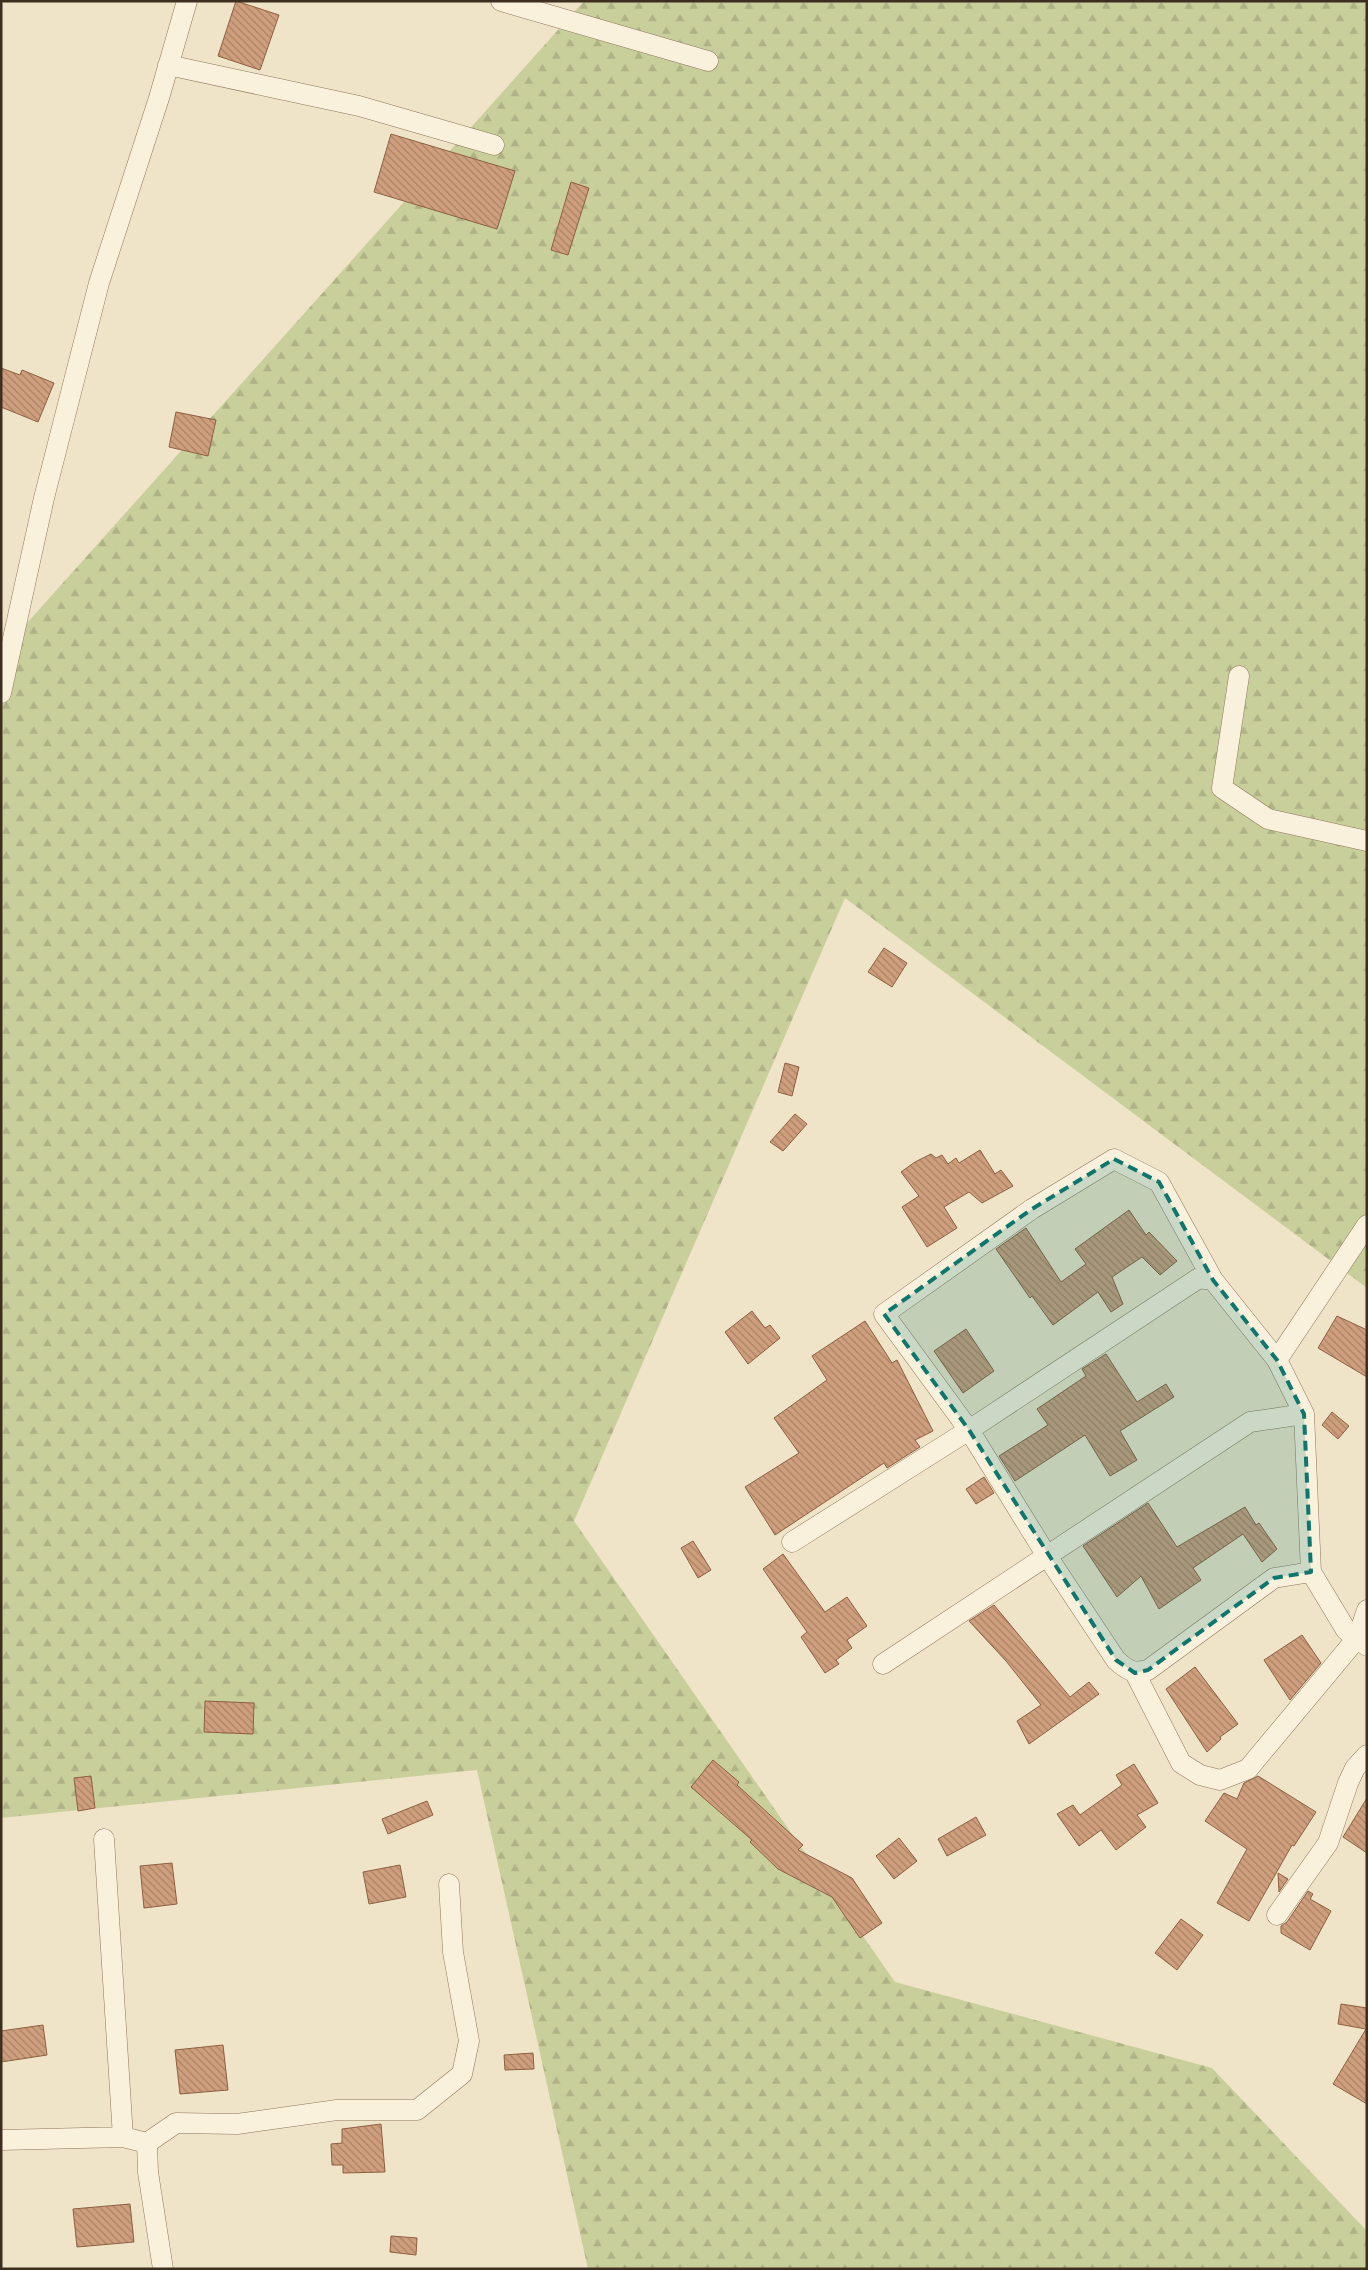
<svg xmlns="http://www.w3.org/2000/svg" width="1368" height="2270" viewBox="0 0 1368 2270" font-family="Georgia,serif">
<defs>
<pattern id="forest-firs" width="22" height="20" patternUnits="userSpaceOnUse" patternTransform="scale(1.25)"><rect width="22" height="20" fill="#c9cf9b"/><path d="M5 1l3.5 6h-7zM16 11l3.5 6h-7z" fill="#aeb285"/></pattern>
<pattern id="building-back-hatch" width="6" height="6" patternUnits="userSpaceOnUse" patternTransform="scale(1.25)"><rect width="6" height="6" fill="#cf9f7d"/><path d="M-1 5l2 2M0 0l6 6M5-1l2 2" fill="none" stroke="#a98266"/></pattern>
</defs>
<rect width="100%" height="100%" fill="#f0e4c8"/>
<path fill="url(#forest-firs)" d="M584,1H1367V1288L845,898L574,1521L895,1982L1212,2068L1367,2231V2269H588L477,1770L1,1818V652Z"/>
<path fill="url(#building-back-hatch)" stroke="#8d5f41" d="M236,1L279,15L260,70L218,56Z
M391,134L515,171L497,229L374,192Z
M571,182L589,188L568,255L551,250Z
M1,368L20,375L22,370L54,383L38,422L1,407Z
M176,412L216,420L208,456L169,447Z
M884,948L907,963L892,987L868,972Z
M785,1063L799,1067L792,1096L778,1092Z
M795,1114L807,1124L783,1151L770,1142Z
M980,1150L995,1174L1001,1170L1013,1186L982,1203L969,1192L944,1207L957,1228L927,1247L902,1207L919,1196L901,1172L915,1162L931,1154L936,1158L942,1155L948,1164L956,1158L959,1163Z
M1129,1210L1146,1235L1149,1232L1177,1261L1160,1275L1142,1257L1112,1277L1123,1304L1111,1312L1098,1292L1053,1325L1032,1296L1030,1298L996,1249L1026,1228L1061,1282L1086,1264L1075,1249Z
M752,1311L765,1328L770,1325L780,1338L748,1364L725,1332Z
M1337,1316L1367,1330V1377L1318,1348Z
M865,1321L892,1363L897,1360L933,1431L915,1440L920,1447L887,1468L884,1463L775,1535L745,1487L799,1453L774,1418L827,1380L812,1356Z
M966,1329L994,1371L963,1393L934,1351Z
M1106,1354L1137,1402L1166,1384L1174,1397L1120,1431L1137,1460L1110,1476L1085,1435L1015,1481L999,1456L1048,1425L1037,1409L1086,1376L1082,1369Z
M1332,1412L1349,1426L1338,1439L1322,1425Z
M984,1477L994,1493L976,1504L966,1489Z
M1148,1503L1177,1547L1245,1507L1256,1525L1259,1523L1277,1549L1262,1562L1243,1534L1193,1568L1201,1580L1159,1609L1141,1576L1117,1597L1083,1546Z
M693,1541L711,1570L698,1578L681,1548Z
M783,1554L825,1612L847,1597L867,1626L847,1640L852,1648L836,1660L839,1664L825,1673L801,1637L807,1632L763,1569Z
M994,1605L1070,1697L1089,1682L1099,1694L1029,1744L1017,1721L1041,1705L1006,1661L969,1621Z
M1302,1635L1321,1663L1290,1700L1264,1660Z
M1195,1667L1238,1724L1220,1737L1221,1739L1207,1752L1166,1689Z
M205,1701L254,1703L253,1734L204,1732Z
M713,1760L739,1782L737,1785L803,1845L798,1850L852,1878L882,1923L860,1938L832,1897L778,1869L750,1842L752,1840L691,1787Z
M1134,1764L1158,1803L1137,1815L1146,1827L1116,1850L1101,1830L1079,1846L1057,1814L1073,1805L1080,1815L1122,1785L1116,1775Z
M91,1776L95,1808L78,1811L74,1778Z
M1258,1776L1316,1812L1294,1846L1292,1845L1249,1921L1217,1903L1247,1849L1205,1821L1224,1793L1237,1799L1244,1783Z
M1367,1798V1853L1343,1837Z
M427,1801L433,1815L388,1834L382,1819Z
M976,1817L986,1835L947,1856L938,1839Z
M899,1838L917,1861L894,1879L876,1856Z
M172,1863L177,1904L144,1908L140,1866Z
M400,1865L406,1897L369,1904L363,1872Z
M1278,1873L1288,1879L1279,1892Z
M1308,1891L1313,1894L1310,1899L1331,1911L1310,1950L1281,1933V1926L1287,1922Z
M1181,1919L1203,1935L1177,1970L1155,1953Z
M1341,2004L1367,2008V2104L1333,2084L1366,2029L1338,2024Z
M43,2025L47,2055L1,2062V2031Z
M223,2045L228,2090L180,2094L175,2050Z
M533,2053L534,2069L505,2070L504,2055Z
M381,2124L385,2172L343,2173V2165H332L331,2144L342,2143V2129Z
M130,2204L134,2242L77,2247L73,2209Z
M391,2236L417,2238L416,2255L390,2252Z"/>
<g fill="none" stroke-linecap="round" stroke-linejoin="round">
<defs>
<path id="minor" d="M501,1L708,61
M168,65L359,106L494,145
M1239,676L1222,788L1268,819L1367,841
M1,693L44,498L99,283L159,98L187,1
M1213,1280L1159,1182L1114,1159L1032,1209L884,1314L969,1430L1047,1556L1116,1660C1127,1670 1133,1674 1148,1670L1274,1578L1311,1572
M1277,1360L1367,1225
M792,1542L969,1430L1199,1278L1213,1280L1277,1360L1304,1414L1311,1572L1346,1630L1367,1646
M883,1664L1250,1422L1304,1414
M1135,1673L1181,1763L1200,1775L1220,1780L1248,1769L1358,1637L1367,1610
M104,1839L123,2137
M1277,1915L1328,1843L1348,1783L1355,1768L1367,1755
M1,2140L123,2137L147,2143L148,2172L163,2269
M147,2143L176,2123L237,2124L337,2110H417L462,2074L469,2041L453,1952L449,1884"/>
</defs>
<use href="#minor" stroke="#8d765c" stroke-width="21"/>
<use href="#minor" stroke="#faf1dc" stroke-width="20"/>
</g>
<path fill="#0f766e" fill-opacity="0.2" stroke="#0f766e" stroke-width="4" stroke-dasharray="10 6" stroke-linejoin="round" d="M1114,1159L1159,1182L1213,1280L1277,1360L1304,1414L1311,1572L1274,1578L1148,1670L1135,1673L1116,1660L969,1430L884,1314L1032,1209Z"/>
<rect width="1368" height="2270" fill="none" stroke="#3d2e20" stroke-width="5"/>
</svg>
